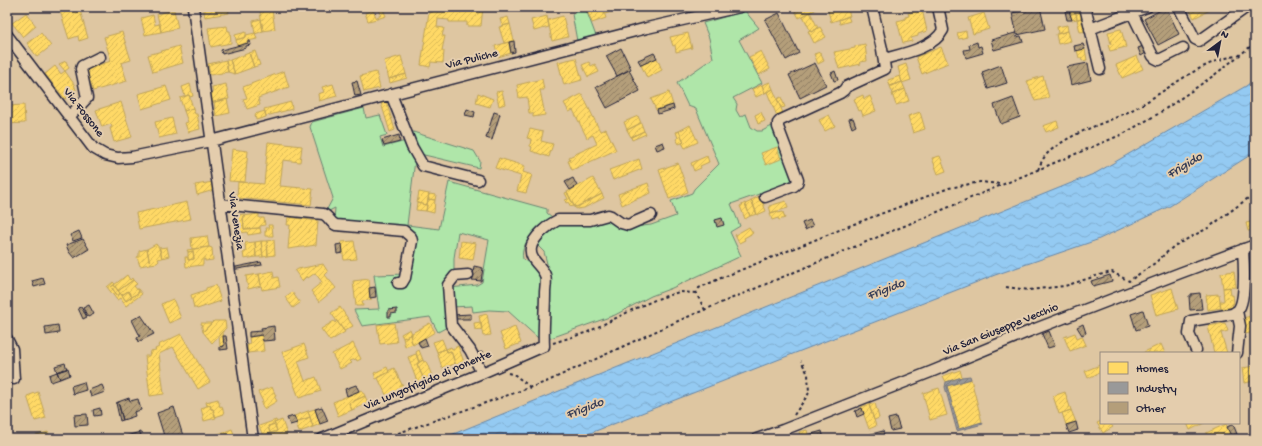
<svg xmlns="http://www.w3.org/2000/svg" width="1262" height="446" viewBox="0 0 1262 446" font-family="'Gochi Hand',sans-serif">
<defs>
<pattern id="water-waves" width="16" height="10" patternUnits="userSpaceOnUse"><rect width="16" height="10" fill="#94caf2"/><path d="M0 5q4-4 8 0t8 0" fill="none" stroke="#7fadd0"/></pattern>
<pattern id="homes-hatch" width="6" height="6" patternUnits="userSpaceOnUse"><rect width="6" height="6" fill="#ffd966"/><path d="M-1 1l2-2M0 6l6-6M5 7l2-2" fill="none" stroke="#daba59"/></pattern>
<pattern id="industry-hatch" width="6" height="6" patternUnits="userSpaceOnUse"><rect width="6" height="6" fill="#999"/><path d="M-1 1l2-2M0 6l6-6M5 7l2-2" fill="none" stroke="#7c7c7e"/></pattern>
<pattern id="building-hatch" width="6" height="6" patternUnits="userSpaceOnUse"><rect width="6" height="6" fill="#b49e7a"/><path d="M-1 1l2-2M0 6l6-6M5 7l2-2" fill="none" stroke="#928065"/></pattern>
</defs>
<rect width="100%" height="100%" fill="#dec6a1"/>
<filter id="ink" filterUnits="userSpaceOnUse"><feTurbulence type="fractalNoise" baseFrequency=".025" numOctaves="2"/><feDisplacementMap in="SourceGraphic" scale="8" xChannelSelector="R" yChannelSelector="G"/><feConvolveMatrix kernelMatrix="1 2 1 2 8 2 1 2 1" color-interpolation-filters="sRGB"/></filter>
<g filter="url(#ink)">
<path fill="#afe6a9" stroke="#688472" d="M574,7H585L596,36L577,41L572,14L575,13Z
M745,11L759,28L739,40L762,83L733,98L737,104L736,110L740,117L746,114L751,127L757,131H762L776,124L795,178L793,182L731,204L740,226L730,232L741,256L672,288L651,296L615,315L548,339L549,271L544,252L537,245L543,234L555,224L600,220L610,222L627,228L651,225L676,216L671,201L692,193L694,189L719,164L696,109L688,106L677,83L713,58L709,38L703,23Z
M364,108L366,118L380,115L387,135L380,137L383,147L406,141L415,160L407,225L439,229L449,182L547,209V213L552,217C542,230 519,239 523,259L541,272L542,317L538,338L508,311L489,310L473,312L472,306L451,307L450,288L477,285L482,282L489,240L458,232L454,258V270L450,277L449,326L438,332L430,317L362,326L354,310L379,309L374,275L408,274L414,237L334,220L335,208L325,213L333,198L310,127L312,122Z
M410,131L474,151L480,161L479,168L420,154Z"/>
<path fill="url(#water-waves)" stroke="#6687a9" d="M1255,79V152L1170,206L1097,240L995,275L575,439H441L1096,173L1246,86Z"/>
<path fill="url(#homes-hatch)" stroke="#bda259" d="M61,7H79L88,38L79,41L78,36L69,39L59,8Z
M203,7H228L229,13L205,17Z
M378,7L383,9L386,16L377,19V17L381,15L379,9L372,11L371,9Z
M434,7H483L481,26H467V22H449V20L438,19L437,27L444,28L442,36H445L442,50L444,51L443,63L431,62L430,67L421,65L429,12H433Z
M585,7H622L623,8L605,14L602,7L588,13Z
M602,7L606,18L592,23L588,13Z
M803,7H814L815,10L799,18L795,11Z
M827,7H847L850,16L831,22Z
M1082,7L1084,18L1077,19L1076,13L1071,14L1070,10Z
M1188,7H1216L1194,18Z
M922,9L927,31L918,34V36L911,38L912,41L903,43L897,21L905,19V17L909,16L908,13Z
M174,10L178,28L161,32L157,14Z
M272,10L275,29L263,31L260,12Z
M373,10L377,19L368,21L365,13Z
M1069,10L1071,14L1076,13L1077,19L1072,20Z
M810,12L818,28L811,32L803,16Z
M26,13L36,26L23,37L12,23Z
M984,13L989,29L973,34L968,18Z
M153,15L155,25L160,24L161,32L145,35L141,18Z
M547,16L549,27L534,31L531,20Z
M563,16L568,37L552,41L548,20Z
M848,16L850,21L840,24L839,20Z
M508,17L510,24L502,26L500,19Z
M1084,18L1088,31L1080,32L1077,19Z
M261,19L263,31L255,34L253,21Z
M510,24L514,41L504,43L499,27Z
M1067,25L1068,31L1058,34L1057,27Z
M227,26L228,31H230L231,43L211,47L208,28Z
M820,27L826,37L814,43L808,31L810,30L811,32Z
M1121,29L1126,47L1110,51L1108,45L1111,44L1108,32Z
M966,31L967,37L959,39L957,33Z
M1068,31L1071,41L1058,44L1056,34Z
M122,32L131,60L121,63L127,81L93,91L86,69L111,61L104,37Z
M246,32V37L236,40L235,35Z
M41,33L51,46L37,57L27,43Z
M255,33L257,39L248,41V43L237,46L236,40L246,37V35Z
M688,33L692,48L676,52L675,45L673,46L670,37Z
M509,42L511,53L498,57L495,46Z
M865,44L867,61L860,62L861,64L839,69L834,52L855,48V46Z
M179,46L183,63L153,72L148,55Z
M941,47L948,63L922,74L916,57Z
M1085,49L1087,60L1082,61L1081,58H1079L1077,50Z
M255,51L260,65L254,67L249,53Z
M761,51L770,69L759,75L749,57Z
M820,52L824,61L818,64L814,54Z
M249,53L254,67L235,74L230,60Z
M401,56L406,74L389,79L384,61Z
M1137,56L1143,69L1122,78L1116,65Z
M576,58L582,80L564,85L558,62Z
M657,58L662,70L647,78L641,65Z
M226,60L228,72L210,75L208,64Z
M226,60H230L235,74L228,72Z
M66,61L69,68L65,71L59,64Z
M589,62L591,66L595,64L599,72L588,77L582,65Z
M906,64L911,80L902,83L898,67Z
M55,66L61,74L65,71L74,84L76,90L65,99L45,74Z
M284,71L289,87L258,98L260,105L247,109L243,99L247,98L243,87Z
M376,72L380,88L364,92L360,76Z
M406,74L407,78L390,83L389,79Z
M900,76L902,82L890,86L888,80Z
M1043,76L1049,98L1035,101L1027,81Z
M542,79L544,90H540L545,115L533,117V113H529L527,97L519,98L517,85Z
M770,82L773,89L765,93L762,85Z
M902,82L905,89L893,94L890,86Z
M190,84L193,96L190,97L189,95L185,96L182,87Z
M226,84L229,99L209,103L208,95L213,93L212,87Z
M333,84L337,96L319,101L318,94L324,92L322,87Z
M762,85L765,93L756,97L752,89Z
M166,86L171,100L142,109L138,94Z
M773,89L783,113L777,116L767,92Z
M905,89L909,101L896,105L892,94Z
M502,91L505,104L499,106L496,92Z
M669,92L673,105L656,110L651,99Z
M478,93L493,99L490,107L476,103Z
M582,94L600,131L606,129L616,150L572,170L568,161L570,160L569,157L597,144L593,135L587,138L573,110L569,112L564,103Z
M189,95L193,108L184,111L180,98Z
M863,95L864,99L870,96L876,111L863,116L861,110L859,111L854,99Z
M781,97L785,107L781,108L777,99Z
M227,99L230,113L216,116L214,102Z
M386,101L395,130L390,132L381,103Z
M121,102L132,137L114,142L110,128L112,127L111,124L102,127L96,110Z
M291,102L292,109L266,116L264,109Z
M24,105L25,123L7,124V106Z
M193,108L195,114H197L200,129L188,132L185,123L188,122L184,111Z
M265,111L266,117L256,120L255,114Z
M761,112L765,121L758,124L755,115Z
M920,112L925,129L913,133L908,116Z
M829,115L835,126L825,131L819,120Z
M638,116L641,123L627,130L624,122Z
M172,118L176,134L159,138L155,122Z
M1057,121L1059,127L1046,132L1043,126Z
M641,123L644,131L631,137L627,130Z
M690,125L698,142L685,148L682,143L684,142L679,131Z
M530,129L543,132L541,141L553,144L549,157L531,151L532,147L530,146L531,139L527,138Z
M644,131L646,134L632,140L631,137Z
M679,131L684,142L679,144L676,139L678,138L676,132Z
M268,142L302,146L300,162L283,160L280,186L313,189L311,205L237,198L238,182L264,184Z
M777,147L781,159L766,165L761,153Z
M232,149L248,151L245,182L229,181Z
M707,156L709,162L700,166L701,168L694,171L691,163Z
M940,156L946,171L938,174L932,158Z
M499,158L525,166L523,172L532,175L526,193L517,191L521,176L495,168Z
M639,159L642,169L613,180L609,170Z
M678,163L688,192L669,199L659,170Z
M593,178L602,194L577,207L574,206L567,192Z
M213,182L214,190L197,195L195,185Z
M648,183L651,193L622,205L618,194Z
M419,192L429,194L427,205L417,203Z
M567,192L574,206L576,207L602,194L604,198L584,208L577,209L572,206L571,207L568,202L566,203L565,200L568,199L565,193Z
M429,194L436,195L435,200L428,199Z
M760,196L766,211L757,215L751,200Z
M428,199L435,200L434,213L426,211Z
M752,201L757,214L750,216L745,204Z
M786,201L788,208L771,213L769,206Z
M187,202L191,219L139,229L136,213Z
M417,203L427,205L426,211L416,210Z
M745,203L750,216L745,219L740,206Z
M777,211L778,213L783,212L785,218L779,220L778,218L772,220L770,213Z
M245,214V216H243L244,229L260,228L261,233L248,235L247,232L239,233L237,215Z
M259,214V218H264L265,225L260,226V228L244,229L243,216Z
M288,217L318,221L316,245L288,249L290,225H287Z
M1255,221V230L1248,231L1246,223Z
M268,225H272L273,236H265V231H267L266,228H269Z
M749,227L753,233L744,238L745,240L739,243L735,235Z
M207,236L209,247L192,249L191,238Z
M274,240L275,255L268,256L267,241Z
M261,241L263,257H256L255,242Z
M261,241H267L268,256L263,257Z
M354,241L357,259L344,260L341,242Z
M461,241L476,243L473,260L459,258Z
M255,242L256,257L244,259L243,252H246L245,243Z
M156,244L160,249L162,258L158,259L159,261L157,263L150,264L147,249Z
M167,247L169,256L162,258L159,248Z
M209,247L212,248L213,260L205,261V259L203,260V265L186,267L185,257H188V260L194,259L193,251L188,252L187,250Z
M147,249L150,264L140,266L137,257L139,256V251Z
M193,251L194,259L188,260V252Z
M323,264L328,272L325,275L336,288L319,302L311,291L322,282L315,273L308,278L307,276L302,281L295,271L298,269Z
M1255,269V288L1251,270Z
M273,271L274,278L278,277L280,287L262,290L259,274Z
M1234,271L1236,287L1223,288L1221,273Z
M259,274L261,286L248,289L246,276Z
M127,275L130,280L132,278L133,280L118,291L114,285Z
M369,279L371,300L362,301L363,306H356L353,281Z
M133,280L137,284L134,286L139,292L132,297L128,291L122,295L118,291Z
M113,282L115,284L111,287L118,296L120,293L126,301L139,292L137,289H138L142,294L126,306L120,298L117,300L107,287Z
M114,285L120,293L118,296L111,287Z
M216,285L221,301L197,309L196,308H194L191,295L206,290V288Z
M1230,287L1231,296L1233,295L1234,304H1232L1233,307L1221,309L1220,301H1224L1223,288Z
M1172,288L1178,309L1156,315L1150,295Z
M128,291L132,297L126,301L122,295Z
M292,292L300,303L293,308L285,297Z
M1219,294L1221,308L1208,310L1206,295Z
M173,299L181,318L169,323L161,304Z
M340,307L353,326L344,331L331,313Z
M487,314L491,335L483,336L479,316Z
M1255,315V325H1252L1254,332L1245,334L1243,326V318Z
M336,320L345,332L330,341L321,329L334,321L335,323L336,322Z
M214,321H225L226,328L212,343L203,332Z
M481,322L482,329L475,330L474,323Z
M201,323H212L203,332Z
M394,323L397,342L380,344L377,325Z
M430,323L435,332L413,345L411,340L412,333Z
M1225,323L1228,331L1221,333L1227,353H1214L1208,326Z
M515,327L521,343L506,349L500,333Z
M410,329L412,334L403,338L401,334Z
M223,331L224,346L220,347L219,335Z
M1075,333L1077,338L1082,336L1086,345L1070,351L1064,337Z
M181,334L210,382L198,389L173,347L159,354L164,394L150,396L145,356H149L150,351L156,350L155,349L159,347L158,345Z
M412,334L411,340L413,344L405,347L403,338Z
M262,335L264,351L248,353L247,345L250,344L249,337Z
M442,339L446,349L437,352L433,342Z
M353,343L361,359L357,361L356,359L350,361L352,363L340,369L332,354Z
M304,344L309,357L298,361L305,381L316,377L321,391L299,398L282,352Z
M1161,344L1165,353H1144V352Z
M458,346L464,362L456,365L451,351L447,352L446,349L451,347L452,349Z
M446,349L447,352L451,351L455,364L442,368L437,352Z
M419,350L423,360L419,362L416,352Z
M416,354L419,363L417,364L426,384L419,387L408,357Z
M423,360L424,362L426,361L434,381L426,384L417,364Z
M1100,365L1101,372L1088,378L1085,371Z
M1255,366V381L1244,383L1242,368Z
M387,367L389,372L376,379L374,373Z
M394,368L405,391L388,399L378,378L389,372L388,371Z
M960,370L962,377L946,382L943,376Z
M971,379L982,422L959,429L947,386Z
M272,387L276,396H274L277,401L264,409L261,403L263,402L258,392Z
M939,388L947,415L930,420L923,393Z
M362,390L365,396L349,403L352,410L338,416L333,402Z
M38,392L46,418L35,421L27,396Z
M1065,392L1071,410L1059,414L1053,396Z
M365,396L368,403L352,410L349,403Z
M218,399L220,407L222,406L224,414L215,417L213,409H211L210,405L207,406L206,402Z
M875,403L879,418L874,420L869,405Z
M869,404L876,426L869,429L861,407Z
M210,405L211,409H213L216,418L204,421L201,408Z
M315,409L320,424L313,427L308,411Z
M1071,410L1076,422L1066,425L1062,413Z
M308,411L310,417L296,422L294,416Z
M310,417L313,427L299,432L296,422Z
M276,420L277,422L274,423L275,424L268,426L270,433L263,436L259,426Z
M282,420L287,434L273,439H264L263,436L277,431L274,423Z
M1101,421V423H1110L1113,427L1103,433L1097,423Z
M1187,423H1204L1190,430Z
M275,424L277,431L270,433L268,426Z
M1226,424L1232,439H1209L1206,433Z
M232,429L236,439H214L213,436Z
M807,430L809,439H792V437L800,435L799,432Z
M48,432L50,439H38L36,435Z"/>
<path fill="url(#industry-hatch)" stroke="#75757d" d="M970,376L971,379L947,386L959,429L982,422L983,424L957,431L945,387L946,382L962,377Z"/>
<path fill="url(#building-hatch)" stroke="#22223b" d="M1040,7L1045,29L1017,35L1012,13Z
M1166,7L1179,34L1158,45L1144,19Z
M1065,11H1069L1072,20H1067Z
M779,13L799,53L786,60L765,20Z
M1015,33L1016,37L1021,36L1023,42L994,50L991,40Z
M248,41H250L251,45L246,46V48L222,54L221,50L248,43Z
M514,41L515,52L511,53L509,42Z
M977,42L978,47L981,46L983,53L966,58L964,50L970,49L969,45Z
M1083,44L1085,49L1075,51L1074,46Z
M1143,46L1146,53L1141,56L1138,48Z
M621,48L631,69L617,76L606,56Z
M654,53L657,58L641,65L638,60Z
M815,63L826,85L800,98L789,75Z
M1088,63L1091,80L1071,85L1067,67Z
M1001,65L1007,83L988,89L982,72Z
M629,70L640,91L607,108L596,87Z
M835,71L838,80L834,81L831,73Z
M357,81L361,95L355,96L352,82Z
M1013,98L1020,117L1001,124L994,105Z
M673,105L674,109L658,114L657,110Z
M467,109L475,112L474,117L465,115Z
M494,112L500,114L492,140L486,138Z
M853,118L856,126L852,128L849,119Z
M399,135L400,142L384,146L382,140Z
M663,142L665,147L657,150L655,145Z
M573,178L577,186L570,190L565,182Z
M722,218L724,225L717,227L715,220Z
M810,220L813,226L805,230L802,223Z
M79,231L82,238L73,241L70,235Z
M83,239L89,249L74,258L69,252L66,245Z
M342,244L343,253L337,254L336,245Z
M261,262L262,265L231,270V268Z
M474,266L483,268L481,281L472,280Z
M1110,275L1112,281L1093,286L1091,281Z
M43,278L45,284L34,287L32,281Z
M375,287L376,297L370,298L369,288Z
M1200,293L1202,309L1190,310L1189,296H1191V294Z
M89,305L94,314L88,317L83,308Z
M81,307L87,317L83,319L78,308Z
M397,309V313L391,314V317H388V310Z
M1143,310L1148,326L1136,330L1131,314Z
M471,314V319H452V315Z
M141,315L154,334L138,342L137,338L140,336L132,320Z
M1083,324L1086,333L1082,335L1077,327Z
M58,325L59,333L46,335L45,327Z
M274,326L275,340L263,341L262,335L249,337V332L262,331L261,328Z
M1049,331L1055,346L1048,348L1042,334Z
M223,336H226L228,349L220,350V347L224,346Z
M425,338L428,346L421,348L418,342Z
M483,352L484,361L479,363L475,353Z
M65,363L67,369L57,372L55,366Z
M68,368L70,375L60,379L57,372Z
M57,372L60,379L51,382L49,375Z
M84,382L86,390L73,394L71,386Z
M102,385L105,392L91,397L89,390Z
M356,385L359,391L347,396L345,389Z
M129,398L130,401L138,399L141,410L134,412L135,416L123,420L118,402Z
M118,402L123,420L120,421L116,403Z
M174,407L184,439H165L157,413Z
M322,407L328,421L320,424L315,409Z
M100,408L101,415L94,416L93,410Z
M862,408L864,414L857,417L855,411Z
M87,414L88,425L75,426L74,415Z
M294,416L297,423L290,425L287,418Z
M896,417L900,429L891,431L888,419Z
M1076,422L1078,430L1069,433L1066,425Z
M1233,424L1237,434L1231,436L1227,427Z
M822,431L824,439H809L808,435Z
M883,431L885,439H861L860,437Z
M140,432L142,439H116Z"/>
<g fill="none" stroke-linecap="round" stroke-linejoin="round">
<defs>
<path id="minor" d="M193,7L253,439
M1085,7L1100,69
M1179,7L1195,39L1199,41L1247,7
M1132,13L1153,56L1155,58L1159,60L1183,48
M1090,29L1147,7
M7,35L93,148L105,155L118,158L132,157L211,141L647,28L740,7
M884,59C902,54 934,48 943,30L938,7
M391,94L412,147L423,166L478,180
M69,117L87,98L81,69L82,66L100,57
M765,197L794,186L797,183L798,180L778,127V123L781,120L840,93L844,90L846,87L885,69L882,49L872,7
M220,204L323,214C329,216 330,223 336,225L404,231L411,237L412,241L405,278L402,283H398
M468,275L455,276L448,285L451,325L470,350L482,373
M1237,311L1240,326L1237,353
M7,339L12,349L14,379
M1196,350L1189,334L1191,321L1232,314C1232,314 1237,311 1238,310C1246,301 1244,263 1243,249
M322,439L482,373L544,346C543,328 545,311 545,293C545,288 547,280 545,275C541,265 529,260 531,248C533,237 548,225 558,220H590L608,215L611,216L621,223L628,225L651,215
M757,439L783,430L933,371L1030,331L1180,273L1255,245"/>
</defs>
<use href="#minor" stroke="#22223b" stroke-width="13"/>
<path stroke="#22223b" stroke-width="2" stroke-dasharray="3 3" stroke-linecap="butt" d="M1038,170C1042,160 1045,154 1054,148C1076,131 1103,124 1128,112C1163,95 1196,62 1236,56
M1006,287L1029,290L1065,286L1099,275L1112,272L1129,281L1155,263L1174,246L1208,228L1255,193
M705,310L696,293L699,288L721,278L854,224L949,188L980,182L1002,184
M553,343L588,332L632,310L657,299L679,292L696,293
M508,373L515,375L530,387
M794,415L809,393L808,374L801,361
M381,439L546,382L678,321L1123,134L1158,114L1213,76L1255,43"/>
<use href="#minor" stroke="#e4cdad" stroke-width="10"/>
</g>
</g>
<g text-anchor="middle" dominant-baseline="central" stroke-width="4" stroke-linejoin="round" paint-order="stroke">
<g font-size="12" fill="#22223b" stroke="#e4cdad">
<text transform="translate(472 60) rotate(-14)">Via Puliche</text>
<text transform="translate(83 113) rotate(52)">Via Fossone</text>
<text transform="translate(235 221) rotate(82)">Via Venezia</text>
<text transform="translate(1001 330) rotate(-22)">Via San Giuseppe Vecchio</text>
<text transform="translate(428 381) rotate(-23)">Via Lungofrigido di ponente</text>
</g>
<g font-size="13" font-style="italic" fill="#333b56" stroke="#e4cdad">
<text transform="translate(1185 166) rotate(-31)">Frigido</text>
<text transform="translate(886 290) rotate(-21)">Frigido</text>
<text transform="translate(585 409) rotate(-21)">Frigido</text>
</g>
</g>
<rect width="1262" height="446" fill="none" stroke="#e4cdad" stroke-width="24"/>
<rect x="12" y="12" width="1238" height="422" fill="none" stroke="#22223b" stroke-width="1.5" filter="url(#ink)"/>
<rect x="1100" y="352" width="140" height="72" fill="#e4cdad" stroke="#96897f"/>
<rect x="1108" y="362" width="20" height="12" fill="#ffd966" stroke="#96897f"/>
<text x="1136" y="372" font-size="12" fill="#22223b">Homes</text>
<rect x="1108" y="382" width="20" height="12" fill="#999999" stroke="#96897f"/>
<text x="1136" y="392" font-size="12" fill="#22223b">Industry</text>
<rect x="1108" y="402" width="20" height="12" fill="#b49e7a" stroke="#96897f"/>
<text x="1136" y="412" font-size="12" fill="#22223b">Other</text>
<g transform="translate(1220 42) rotate(32)" stroke="#e4cdad" stroke-width="3" paint-order="stroke">
<path d="M0-3L7 15L0 10L-7 15Z" fill="#22223b"/>
<text y="-6" font-size="11" font-weight="bold" text-anchor="middle" fill="#22223b">N</text>
</g>
</svg>
